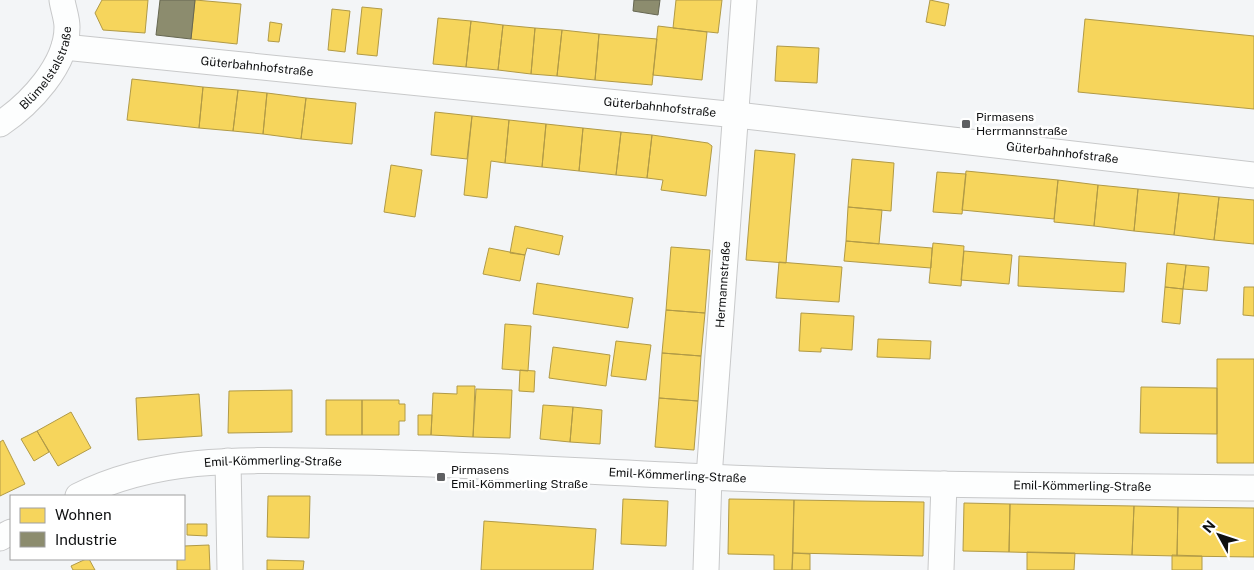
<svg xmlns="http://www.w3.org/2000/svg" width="1254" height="570" viewBox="0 0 1254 570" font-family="'Public Sans',sans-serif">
<rect width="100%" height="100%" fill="#f3f5f7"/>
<path fill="#f6d55c" stroke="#b19a46" d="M102,0H148L145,33L103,30L95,13Z
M195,0L241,4L237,44L191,39Z
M676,0H722L718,33L673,28Z
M930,0L949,4L945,26L926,22Z
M362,7L382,9L377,56L357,54Z
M332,9L350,11L345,52L328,50Z
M438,18L471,21L466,67L433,64Z
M1085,19L1254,36V109L1078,92Z
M471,21L503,25L498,70L466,67Z
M270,22L282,24L279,42L268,41Z
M503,25L535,28L531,74L498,70Z
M658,26L707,32L702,80L653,75Z
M535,28L562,30L557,76L531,74Z
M562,30L599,34L595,80L557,76Z
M599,34L657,39L652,85L595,80Z
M777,46L819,48L817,83L775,81Z
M132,79L203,87L199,128L127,120Z
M203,87L238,90L233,131L199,128Z
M238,90L267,93L263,134L233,131Z
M267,93L306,98L301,139L263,134Z
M306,98L356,103L352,144L301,139Z
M435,112L472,116L467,159L431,155Z
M472,116L509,120L505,163L491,161L487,198L464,195Z
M509,120L546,124L542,167L505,163Z
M546,124L583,128L579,171L542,167Z
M583,128L621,132L616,175L579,171Z
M621,132L652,135L647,178L616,175Z
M652,135L708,143L712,146L706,196L661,190L663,180L647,178Z
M755,150L795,154L786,263L746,260Z
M852,159L894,163L891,211L848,207Z
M391,165L422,170L415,217L384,212Z
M966,171L1058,180L1054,219L962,210Z
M937,172L966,174L962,214L933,212Z
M1058,180L1098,185L1094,226L1054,222Z
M1098,185L1138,189L1134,231L1094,226Z
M1138,189L1179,193L1174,235L1134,231Z
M1179,193L1219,197L1214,240L1174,235Z
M1219,197L1254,200V244L1214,240Z
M848,207L882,210L879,244L846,241Z
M515,226L563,236L559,255L527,248L525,255L510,253Z
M846,241L932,248L931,268L844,261Z
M933,243L964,246L961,286L929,283Z
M671,247L710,250L705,313L666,310Z
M489,248L525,255L520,281L483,274Z
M964,251L1012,255L1009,284L961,280Z
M1019,256L1126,263L1124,292L1018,286Z
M779,262L842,267L839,302L776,298Z
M1167,263L1186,265L1183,289L1165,287Z
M1186,265L1209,267L1207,291L1183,289Z
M537,283L633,298L628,328L533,314Z
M1165,287L1183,289L1180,324L1162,322Z
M1244,287H1254V316L1243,315Z
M666,310L705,313L701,356L662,353Z
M801,313L854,316L852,350L821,348V352L799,351Z
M505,324L531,326L528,371L502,369Z
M878,339L931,341L930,359L877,357Z
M616,341L651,345L646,380L611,376Z
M553,347L610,355L606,386L549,378Z
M662,353L701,356L698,401L659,398Z
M1217,359H1254V463H1217Z
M520,370L535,371L534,392L519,391Z
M457,386H475L473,437L431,435L433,393L457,394Z
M1141,387L1217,388V434L1140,433Z
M476,389L512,390L510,438L473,437Z
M292,390V432L228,433L229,391Z
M199,394L202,436L138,440L136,398Z
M659,398L698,401L694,450L655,447Z
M326,400H362V435H326Z
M362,400H399V404H405V421H399V435H362Z
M543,405L573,407L570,442L540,439Z
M573,407L602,410L600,444L570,442Z
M71,412L91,448L58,466L37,431Z
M418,415H432L431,435H418Z
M37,431L49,452L34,461L21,439Z
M3,440L25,484L0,496V442Z
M268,496H310L309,538L267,537Z
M623,499L668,501L666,546L621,544Z
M729,499L794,500L792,570H774V555L728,554Z
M794,500L924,502L923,556L793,553Z
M964,503L1010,504L1009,552L963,551Z
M1010,504L1134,506L1132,555L1009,552Z
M1134,506L1178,507L1177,556L1132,555Z
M1178,507L1254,508V557L1177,556Z
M484,521L596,529L593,570H481Z
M187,524H207V536L187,535Z
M209,545L210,570H177V559H184V546Z
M1027,552L1075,553L1074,570H1027Z
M793,553L810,554V570H792Z
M1172,555L1202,556V570H1172Z
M86,559H89L95,570H73L71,566Z
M267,560L304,561L303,570H267Z"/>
<path fill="#8c8c6e" stroke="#666752" d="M160,0H195L191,39L156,35Z
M634,0H660L658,15L633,11Z"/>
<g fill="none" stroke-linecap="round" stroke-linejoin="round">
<defs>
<g id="minor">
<path id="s1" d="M64,47L737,115L1254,175"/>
<path id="s2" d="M0,124C30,104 67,65 67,27C67,18 63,8 62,0"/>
<path d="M228,461L230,570"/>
<path id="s3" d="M78,496C165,452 262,461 357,462C474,464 591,472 708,477C890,485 1072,486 1254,488"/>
<path d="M0,538L11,532"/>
<path id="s4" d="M706,570L709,477L744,0"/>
<path d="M941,570L944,484"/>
</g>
</defs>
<use href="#minor" stroke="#c8c9ca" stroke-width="27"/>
<use href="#minor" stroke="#fdfefe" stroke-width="25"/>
</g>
<g fill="#5f6062" stroke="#fff" stroke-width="2">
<rect x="961" y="119" width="10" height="10" rx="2.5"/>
<rect x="436" y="472" width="10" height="10" rx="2.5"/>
</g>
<g text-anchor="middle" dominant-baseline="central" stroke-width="5" stroke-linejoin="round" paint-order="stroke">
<g font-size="12" fill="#0f1011" stroke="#fff">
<text stroke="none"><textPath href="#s2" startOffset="75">Blümelstalstraße</textPath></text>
<text stroke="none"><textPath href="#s1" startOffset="194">Güterbahnhofstraße</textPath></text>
<text stroke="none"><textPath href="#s1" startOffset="599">Güterbahnhofstraße</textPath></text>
<text stroke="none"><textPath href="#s1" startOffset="1004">Güterbahnhofstraße</textPath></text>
<text stroke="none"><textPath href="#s4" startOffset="286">Hermannstraße</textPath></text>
<text stroke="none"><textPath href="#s3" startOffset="200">Emil-Kömmerling-Straße</textPath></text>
<text stroke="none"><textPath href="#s3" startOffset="605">Emil-Kömmerling-Straße</textPath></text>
<text stroke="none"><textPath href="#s3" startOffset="1010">Emil-Kömmerling-Straße</textPath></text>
</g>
<g font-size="12" fill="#0f1011" stroke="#fff" text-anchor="start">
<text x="976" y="117">Pirmasens<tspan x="976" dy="14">Herrmannstraße</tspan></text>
<text x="451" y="470">Pirmasens<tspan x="451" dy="14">Emil-Kömmerling Straße</tspan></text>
</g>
</g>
<rect x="10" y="495" width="175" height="65" fill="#ffffff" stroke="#9f9fa0"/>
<rect x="20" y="508" width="25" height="15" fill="#f6d55c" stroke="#9f9fa0"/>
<text x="55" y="520" font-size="15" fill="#0f1011">Wohnen</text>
<rect x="20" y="532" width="25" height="15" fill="#8c8c6e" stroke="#9f9fa0"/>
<text x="55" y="545" font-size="15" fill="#0f1011">Industrie</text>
<g transform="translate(1219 535) rotate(310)" stroke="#ffffff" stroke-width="4" paint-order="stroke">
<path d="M0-4L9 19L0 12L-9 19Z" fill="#0f1011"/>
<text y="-8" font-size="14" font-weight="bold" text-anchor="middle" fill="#0f1011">N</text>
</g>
</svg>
